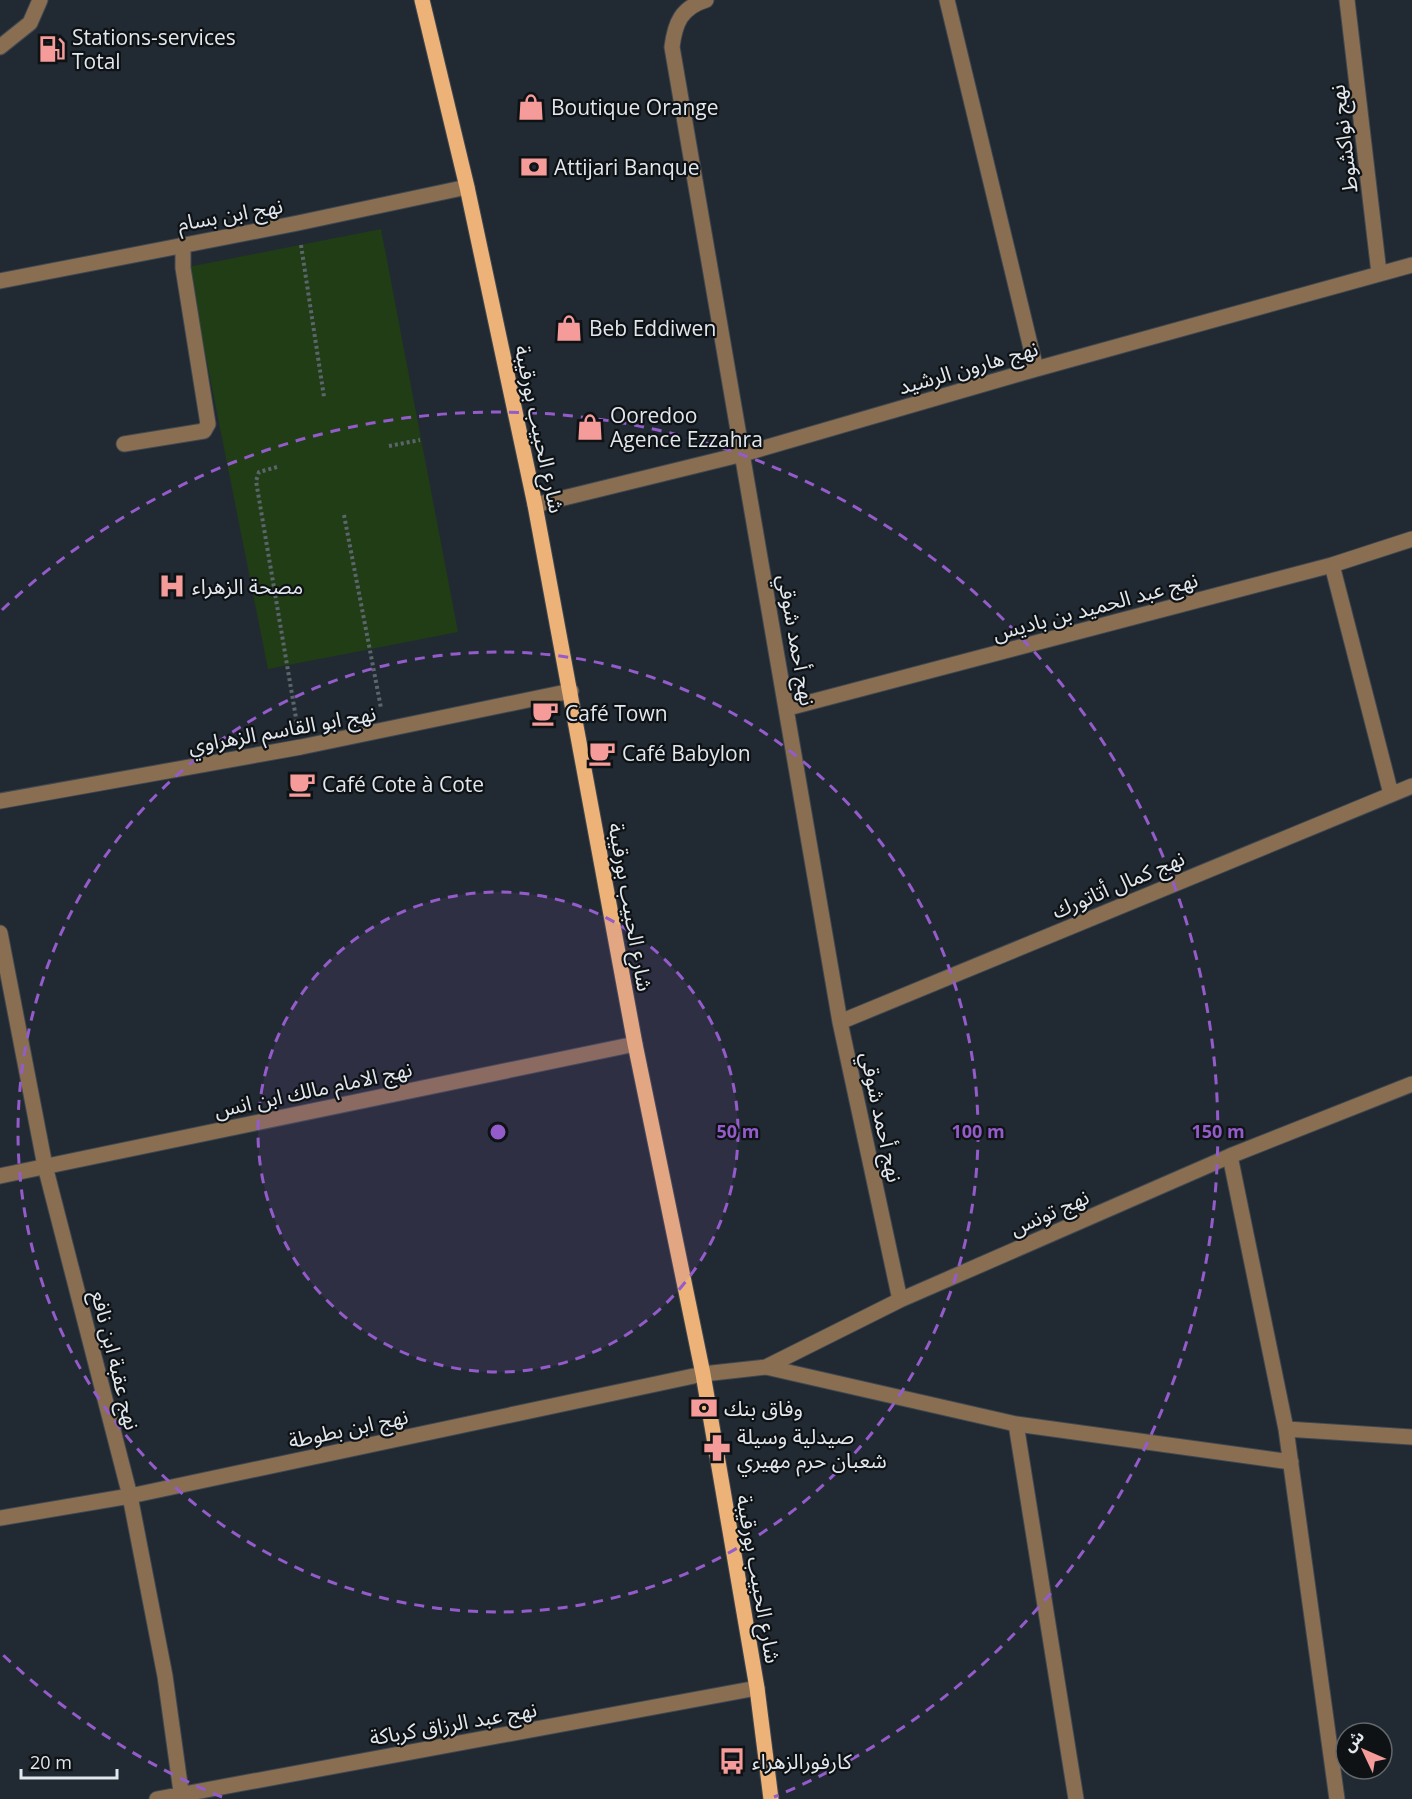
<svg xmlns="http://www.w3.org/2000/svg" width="1412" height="1799" viewBox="0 0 1412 1799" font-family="'Open Sans','Noto Sans Arabic',sans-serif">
<rect width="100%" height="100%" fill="#212a32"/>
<path fill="#203d16" d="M381,229L458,632L268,669L188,267Z"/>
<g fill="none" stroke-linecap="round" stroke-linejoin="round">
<defs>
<path id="minor" d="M706,0C681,8 675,23 672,47L840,1022L900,1300
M947,0L1036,369
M1347,0L1379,273
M0,47L30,23L40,0
M0,281L298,223L467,187
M124,444L204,431L208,424L183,268V244
M535,505L743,454L1036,369L1412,265
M1332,565L1391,794
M788,708L1332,565L1412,539
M0,801L301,747L571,691
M0,933L45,1166L130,1496L165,1676L182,1799
M840,1022L1412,786
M1230,1156L1286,1429L1337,1799
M0,1176L635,1044
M766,1367L1016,1424L1291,1462
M1016,1424L1076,1799
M1286,1429L1412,1437
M0,1518L130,1496L703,1374L766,1367L900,1300L1230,1156L1412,1084
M157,1799L757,1688"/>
<path id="major" d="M422,0L467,187L535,505L635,1044L703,1374L757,1688L771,1799"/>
</defs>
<use href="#minor" stroke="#404850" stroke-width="17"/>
<use href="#major" stroke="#404850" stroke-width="17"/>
<path stroke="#5d656c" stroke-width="4" stroke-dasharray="3 3" stroke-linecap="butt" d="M301,245L324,397
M389,446L420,440
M277,467L259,472L256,481L297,724
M344,515L381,708"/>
<use href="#minor" stroke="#8a6e52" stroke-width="15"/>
<use href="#major" stroke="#edb278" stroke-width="15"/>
</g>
<circle cx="498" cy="1132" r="240" fill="#945bca" fill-opacity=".12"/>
<g fill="none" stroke="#945bca" stroke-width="3" stroke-dasharray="10 8">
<circle cx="498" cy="1132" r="240"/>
<circle cx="498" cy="1132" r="480"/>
<path d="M222 1797A720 720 0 0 1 2 1654M2 610A720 720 0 1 1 774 1797"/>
</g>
<defs>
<symbol id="fuel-bare" viewBox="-9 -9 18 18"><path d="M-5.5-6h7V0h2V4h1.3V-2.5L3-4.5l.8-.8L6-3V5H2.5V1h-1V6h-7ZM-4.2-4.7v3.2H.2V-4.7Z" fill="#f59b99" stroke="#0e1215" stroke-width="2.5" paint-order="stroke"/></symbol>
<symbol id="shop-bare" viewBox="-9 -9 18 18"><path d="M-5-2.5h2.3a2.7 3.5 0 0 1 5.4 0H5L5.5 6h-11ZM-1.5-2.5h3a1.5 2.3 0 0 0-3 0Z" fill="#f59b99" stroke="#0e1215" stroke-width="2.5" paint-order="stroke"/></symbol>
<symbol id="bank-bare" viewBox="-9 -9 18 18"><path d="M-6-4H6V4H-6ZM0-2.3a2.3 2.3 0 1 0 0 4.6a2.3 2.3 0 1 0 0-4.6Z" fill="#f59b99" stroke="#0e1215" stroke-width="2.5" paint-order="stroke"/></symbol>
<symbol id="hospital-bare" viewBox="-9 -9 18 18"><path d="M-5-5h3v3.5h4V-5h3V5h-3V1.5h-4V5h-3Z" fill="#f59b99" stroke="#0e1215" stroke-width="2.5" paint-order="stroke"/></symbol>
<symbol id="cafe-bare" viewBox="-9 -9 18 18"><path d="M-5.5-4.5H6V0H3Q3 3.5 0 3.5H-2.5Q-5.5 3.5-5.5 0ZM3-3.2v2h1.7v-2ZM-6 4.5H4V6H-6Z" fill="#f59b99" stroke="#0e1215" stroke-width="2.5" paint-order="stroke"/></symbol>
<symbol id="pharmacy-bare" viewBox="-9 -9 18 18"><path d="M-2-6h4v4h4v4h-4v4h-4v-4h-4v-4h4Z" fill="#f59b99" stroke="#0e1215" stroke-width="2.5" paint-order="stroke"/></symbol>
<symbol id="bus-bare" viewBox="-9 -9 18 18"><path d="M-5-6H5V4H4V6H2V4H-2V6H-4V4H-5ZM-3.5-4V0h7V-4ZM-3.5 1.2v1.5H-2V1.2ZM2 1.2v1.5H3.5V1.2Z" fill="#f59b99" stroke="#0e1215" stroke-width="2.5" paint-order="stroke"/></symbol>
</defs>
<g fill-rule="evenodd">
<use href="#fuel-bare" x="33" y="30" width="38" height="38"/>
<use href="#shop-bare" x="512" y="88" width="38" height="38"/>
<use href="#bank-bare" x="515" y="148" width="38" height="38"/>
<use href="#shop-bare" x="550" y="309" width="38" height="38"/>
<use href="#shop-bare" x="571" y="408" width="38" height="38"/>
<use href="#hospital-bare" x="153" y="567" width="38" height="38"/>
<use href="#cafe-bare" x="526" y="694" width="38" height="38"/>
<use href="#cafe-bare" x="583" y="734" width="38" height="38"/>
<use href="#cafe-bare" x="283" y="765" width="38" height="38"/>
<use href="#bank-bare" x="685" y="1389" width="38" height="38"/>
<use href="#pharmacy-bare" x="698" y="1429" width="38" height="38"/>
<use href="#bus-bare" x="713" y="1742" width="38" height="38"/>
</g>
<g text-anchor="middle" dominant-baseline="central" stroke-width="4.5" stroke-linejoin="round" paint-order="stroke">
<g font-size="21" fill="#e1e7ed" stroke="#0e1215" text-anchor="start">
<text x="72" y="37">Stations-services<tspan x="72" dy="24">Total</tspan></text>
<text x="551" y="107">Boutique Orange</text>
<text x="554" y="167">Attijari Banque</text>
<text x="589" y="328">Beb Eddiwen</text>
<text x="610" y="415">Ooredoo<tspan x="610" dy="24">Agence Ezzahra</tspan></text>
<text x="192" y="586">مصحة الزهراء</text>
<text x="565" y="713">Café Town</text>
<text x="622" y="753">Café Babylon</text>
<text x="322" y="784">Café Cote à Cote</text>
<text x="724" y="1408">وفاق بنك</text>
<text x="737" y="1436">صيدلية وسيلة<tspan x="737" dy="24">شعبان حرم مهيري</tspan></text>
<text x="752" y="1761">كارفورالزهراء</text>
</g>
<g font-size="21" fill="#e1e7ed" stroke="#0e1215">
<text transform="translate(1343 139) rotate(-97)">نهج نواكشوط</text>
<text transform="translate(230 214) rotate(-10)">نهج ابن بسام</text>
<text transform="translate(968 367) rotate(-16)">نهج هارون الرشيد</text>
<text transform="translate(540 429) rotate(78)">شارع الحبيب بورقيبة</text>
<text transform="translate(1095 606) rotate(-15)">نهج عبد الحميد بن باديس</text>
<text transform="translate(797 640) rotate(80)">نهج أحمد شوقي</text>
<text transform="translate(282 729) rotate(-10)">نهج ابو القاسم الزهراوي</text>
<text transform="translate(1118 884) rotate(-23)">نهج كمال أتاتورك</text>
<text transform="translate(631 907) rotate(80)">شارع الحبيب بورقيبة</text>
<text transform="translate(313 1089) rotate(-12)">نهج الامام مالك ابن انس</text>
<text transform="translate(882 1117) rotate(78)">نهج أحمد شوقي</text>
<text transform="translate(1049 1212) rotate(-24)">نهج تونس</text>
<text transform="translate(116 1360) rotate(76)">نهج عقبة ابن نافع</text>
<text transform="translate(348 1428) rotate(-12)">نهج ابن بطوطة</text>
<text transform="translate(759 1579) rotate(80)">شارع الحبيب بورقيبة</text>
<text transform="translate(453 1723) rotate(-10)">نهج عبد الرزاق كرباكة</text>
</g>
</g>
<circle cx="498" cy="1132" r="9" fill="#945bca" stroke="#0e1215" stroke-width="3"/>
<g font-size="18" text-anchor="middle" font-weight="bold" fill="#945bca" stroke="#0e1215" stroke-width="4.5" stroke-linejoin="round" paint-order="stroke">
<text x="738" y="1138">50 m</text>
<text x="978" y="1138">100 m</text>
<text x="1218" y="1138">150 m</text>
</g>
<g transform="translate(1364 1751) rotate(314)"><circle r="28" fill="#0e1215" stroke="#62676b" stroke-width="1.5"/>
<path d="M0-4.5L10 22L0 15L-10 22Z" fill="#f59b99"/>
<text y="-9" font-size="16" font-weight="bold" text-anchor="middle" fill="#e1e7ed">ش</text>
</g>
<path d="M21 1769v9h96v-9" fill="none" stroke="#e1e7ed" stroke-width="3"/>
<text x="30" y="1769" font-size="18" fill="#e1e7ed" stroke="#0e1215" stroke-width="4.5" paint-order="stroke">20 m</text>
</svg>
